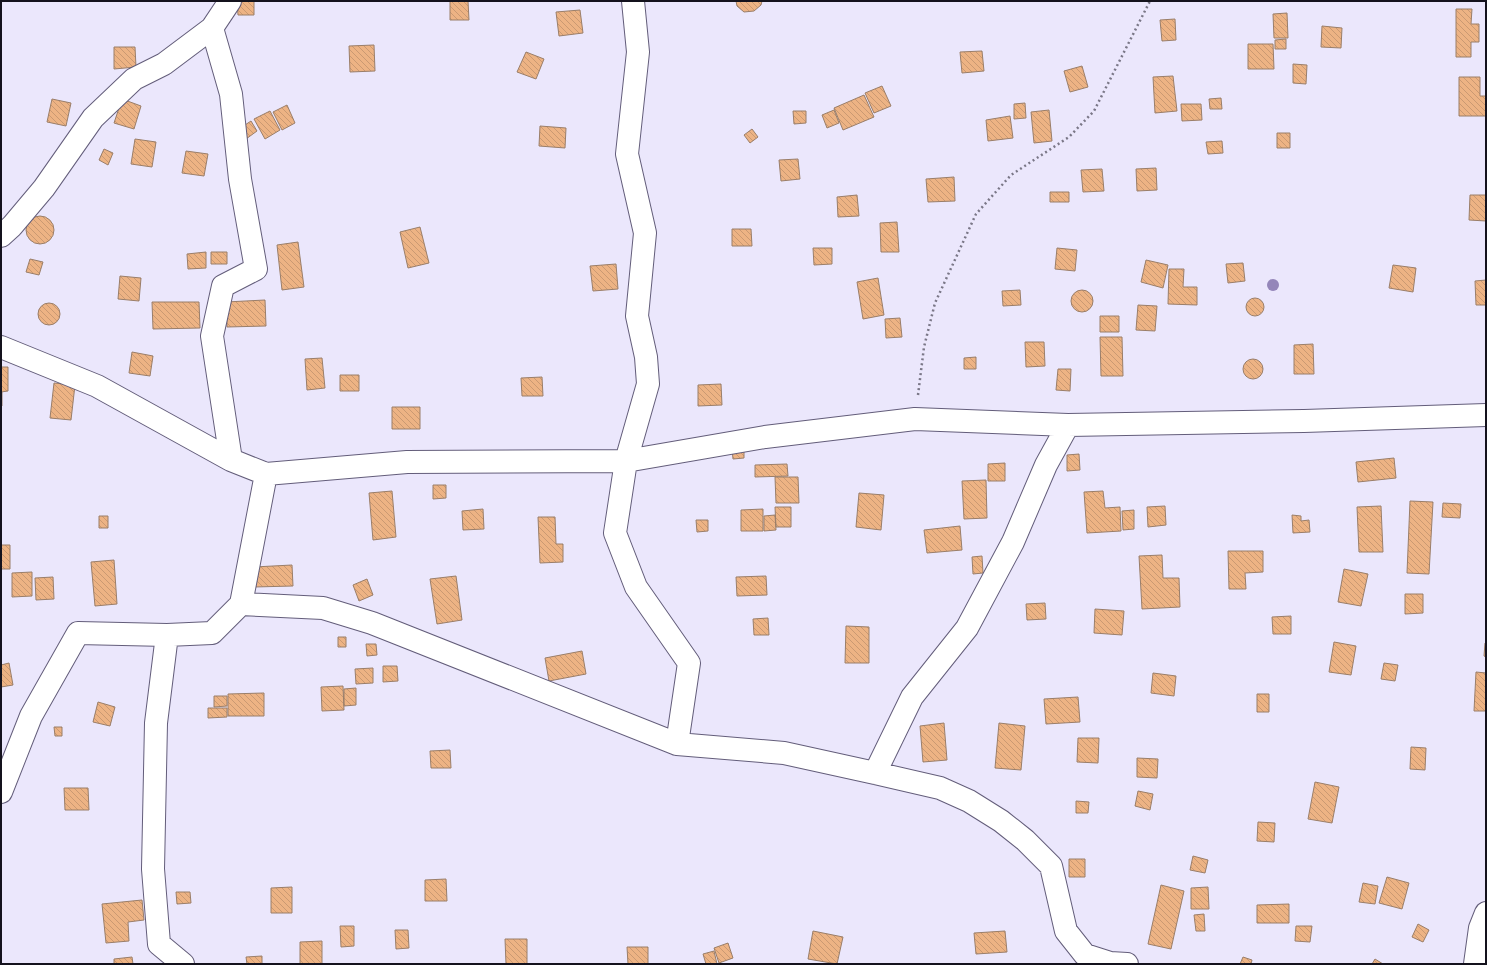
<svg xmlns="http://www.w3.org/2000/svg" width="1487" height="965" viewBox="0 0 1487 965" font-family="Arial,sans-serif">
<defs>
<pattern id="building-back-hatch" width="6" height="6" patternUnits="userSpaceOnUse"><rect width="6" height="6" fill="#edb384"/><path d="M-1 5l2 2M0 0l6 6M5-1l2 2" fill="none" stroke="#ca9972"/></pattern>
</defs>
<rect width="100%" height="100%" fill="#ebe7fc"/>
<path fill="url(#building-back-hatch)" stroke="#9a7e69" d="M237,1H254V15H238Z
M450,1H468L469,20H450Z
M736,1H762L761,5L754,11L744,12L737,6Z
M1456,9H1472L1471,24H1479V42H1471V57H1456Z
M580,10L583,33L559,36L556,12Z
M1287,13L1288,38H1274L1273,14Z
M1175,19L1176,40L1162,41L1160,20Z
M1322,26L1342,28L1341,48L1321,47Z
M1286,39V49H1275V40Z
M1248,44H1273L1274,69H1248Z
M374,45L375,71L350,72L349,46Z
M114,47H135L136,67L114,69Z
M982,51L984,71L962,73L960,52Z
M526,52L544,59L536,79L517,72Z
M1293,64L1307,65L1306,84L1293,83Z
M1082,66L1088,87L1070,92L1064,71Z
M1173,76L1177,111L1155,113L1153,77Z
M1459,77H1480V96H1486V116H1459Z
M882,86L891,106L874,113L865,93Z
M864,95L874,117L843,130L834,108Z
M1221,98L1222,109H1210L1209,99Z
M52,99L71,103L66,126L47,122Z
M122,99L141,106L134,129L114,123Z
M1025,103L1026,118L1014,119V104Z
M1181,104H1201L1202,120L1182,121Z
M287,105L295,123L282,130L273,112Z
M834,110L839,123L827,128L822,115Z
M1049,110L1052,141L1034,143L1031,112Z
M270,111L280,130L265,139L254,119Z
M793,111H806V123L794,124Z
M1010,116L1013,138L988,141L986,120Z
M251,121L257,131L246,139L239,129Z
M540,126L566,128L565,148L539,146Z
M752,129L758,137L750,143L744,135Z
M1277,133H1290V148H1277Z
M135,139L156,142L152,167L131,164Z
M1222,141L1223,153L1208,154L1206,142Z
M104,149L113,153L108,165L99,160Z
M186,151L208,154L204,176L182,173Z
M798,159L800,179L781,181L779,160Z
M1156,168L1157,190L1137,191L1136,169Z
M1102,169L1104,191L1083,192L1081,170Z
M954,177L955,201L928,202L926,179Z
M1050,192H1069V202H1050Z
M857,195L859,216L838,217L837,197Z
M1470,195H1486V221L1469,220Z
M26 230a14 14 0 1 1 28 0a14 14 0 1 1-28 0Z
M897,222L899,252H881L880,223Z
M420,227L429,263L408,268L400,232Z
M732,229H751L752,246H732Z
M298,242L304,287L282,290L277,245Z
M813,248H832V264L814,265Z
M1057,248L1077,250L1075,271L1055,269Z
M206,252V268L188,269L187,254Z
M211,252H227V264H211Z
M30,259L43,262L39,275L26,272Z
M1146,260L1168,265L1163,288L1141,282Z
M1243,263L1245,281L1228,283L1226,264Z
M616,264L618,289L593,291L590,266Z
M1393,265L1416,268L1413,292L1389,288Z
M1169,269H1184L1183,287H1197V305L1168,304Z
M120,276L141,278L139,301L118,299Z
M878,278L884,315L863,319L857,282Z
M1486,280V305H1476L1475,281Z
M1020,290L1021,305L1003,306L1002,291Z
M1071 301a11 11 0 1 1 22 0a11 11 0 1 1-22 0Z
M1246 307a9 9 0 1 1 18 0a9 9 0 1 1-18 0Z
M265,300L266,326L227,327L226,302Z
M152,302H199L200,328L153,329Z
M38 314a11 11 0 1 1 22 0a11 11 0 1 1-22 0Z
M1138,305L1157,306L1155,331L1136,330Z
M1100,316H1119V332H1100Z
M900,318L902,337L886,338L885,319Z
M1100,337H1122L1123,376H1101Z
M1025,342H1044L1045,366L1026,367Z
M1313,344L1314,374H1294V345Z
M132,352L153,356L150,376L129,373Z
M976,357V369H964V358Z
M322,358L325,388L307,390L305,359Z
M1243 369a10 10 0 1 1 20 0a10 10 0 1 1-20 0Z
M1,367H8V391L1,392Z
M1058,369H1071L1070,391L1056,390Z
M340,375H359V391H340Z
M542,377L543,396H522L521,378Z
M54,383L75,385L71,420L50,418Z
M721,384L722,405L698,406V385Z
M1,392H2V406H1Z
M392,407H420V429H392Z
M732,449H744V458L733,459Z
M1079,454L1080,470L1067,471V455Z
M1394,458L1396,478L1358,482L1356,462Z
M1005,463V481H988V464Z
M787,464L788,476L755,477V465Z
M775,477H798L799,503H776Z
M986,480L987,518L964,519L962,481Z
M433,485H446V498L433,499Z
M392,491L396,537L373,540L369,493Z
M1103,491L1105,508L1120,507L1121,531L1087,533L1084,492Z
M859,493L884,495L881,530L856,527Z
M1410,501L1433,502L1429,574L1407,573Z
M1443,503L1461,504L1460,518L1442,517Z
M1165,506L1166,525L1148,527L1147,507Z
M1381,506L1383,552H1359L1357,507Z
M775,507H791V527H776Z
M483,509L484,529L463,530L462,511Z
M763,509V531H741V510Z
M1134,510V529L1123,530L1122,511Z
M775,515L776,530L764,531V516Z
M1292,515L1301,516V521L1309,520L1310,532L1293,533Z
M99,516H108V528H99Z
M538,517H555L556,544H563V562L540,563Z
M696,520H708V531L697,532Z
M960,526L962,550L927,553L924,530Z
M1,545H10V569H1Z
M1228,551H1263V572L1245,573L1246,589H1229Z
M1162,555L1163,578H1179L1180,607L1142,609L1139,556Z
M982,556L983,573L973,574L972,557Z
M114,560L117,604L95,606L91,562Z
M292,565L293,586L254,587V567Z
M1344,569L1368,574L1361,606L1338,602Z
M32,572V596L12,597V573Z
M456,576L462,620L437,624L430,579Z
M766,576L767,595L737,596L736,577Z
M53,577L54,599L36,600L35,578Z
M367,579L373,595L359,601L353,585Z
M1405,594H1423V613L1405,614Z
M1045,603L1046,619L1027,620L1026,604Z
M1095,609L1124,611L1122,635L1094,633Z
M1291,616V634H1273L1272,617Z
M768,618L769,635H754L753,619Z
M846,626L869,627V663H845Z
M338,637H346V647H338Z
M1334,642L1356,646L1351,675L1329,672Z
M1485,643H1486V657L1484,656Z
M366,644H376L377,655L367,656Z
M582,651L586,674L549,681L545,658Z
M9,663L13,685L1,687V665Z
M1384,663L1398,665L1395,681L1381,679Z
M383,666H397L398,681L383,682Z
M373,668V683L356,684L355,669Z
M1476,672L1486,673V711H1474Z
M1153,673L1176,676L1174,696L1151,693Z
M343,686L344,710L322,711L321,687Z
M356,688V705L344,706V689Z
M264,693V716H228V694Z
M1257,694H1269V712H1257Z
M214,696H227V706L214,707Z
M1078,697L1080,722L1046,724L1044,699Z
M98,702L115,707L110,726L93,722Z
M208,708H227V717L208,718Z
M944,723L947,760L923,762L920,726Z
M999,723L1025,726L1021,770L995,768Z
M54,727H62V736H55Z
M1078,738H1099L1098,763L1077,762Z
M1411,747L1426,748L1425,770L1410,769Z
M450,750L451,768H431L430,751Z
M1137,758L1158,759L1157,778L1137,777Z
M1315,782L1339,787L1332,823L1308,819Z
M64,788H88L89,810H65Z
M1138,791L1153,794L1150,810L1135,806Z
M1076,801L1089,802L1088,813H1076Z
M1258,822L1275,823L1274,842L1257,841Z
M1193,856L1208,860L1205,873L1190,870Z
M1069,859H1085V877H1069Z
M1387,877L1409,883L1402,909L1379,903Z
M446,879L447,901H425V880Z
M1363,883L1378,886L1375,904L1359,902Z
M1161,885L1184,891L1171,949L1148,944Z
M292,887V913H271V888Z
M1208,887L1209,909H1191V888Z
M176,892H190L191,903L177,904Z
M142,900L144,920L128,922L129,941L106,943L102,904Z
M1289,904V923H1257V905Z
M1204,914L1205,931H1196L1194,915Z
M1418,924L1429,930L1423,942L1412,937Z
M340,926H354V946L341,947Z
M1296,926H1312L1310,942L1295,941Z
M395,930H408L409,948L396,949Z
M813,931L843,937L837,964L808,959Z
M1005,931L1007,952L976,954L974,933Z
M505,939H527V964H506Z
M322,941V964H300V942Z
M728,943L733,958L719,963L714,948Z
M627,947H648V964H628Z
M714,951L717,964H706L703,954Z
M262,956V964H247L246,957Z
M132,957L133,964H114V959Z
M1243,957L1252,960L1251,964H1240Z
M1375,959L1383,964H1372Z"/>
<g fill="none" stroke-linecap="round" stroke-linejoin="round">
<defs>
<path id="minor" d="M633,1L638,52L627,154L645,233L637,316L646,357L648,384L626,461L615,533L636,587L689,663L677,744
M212,28L231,94L240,179L256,269L223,286L212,336L231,460
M1,236L12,226L44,188L93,118L134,79L164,64L212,28L230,1
M1,347L97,386L231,460L266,474L241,604L323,608L372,623L677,744L784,753L875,773L940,788L969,801L1001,821L1025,840L1051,866L1066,931L1085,955L1110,963L1127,964
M266,474L407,462L626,461L765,437L915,419L1068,425L1304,421L1486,415
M875,773L912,697L967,628L1013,542L1046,465L1068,425
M1,792L31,716L78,633L167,635
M183,964L159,944L153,869L156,723L167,635L212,633L241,604
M1475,964L1480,928L1486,913"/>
</defs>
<use href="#minor" stroke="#635d7a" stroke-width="24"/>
<path stroke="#7a7787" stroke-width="2.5" stroke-dasharray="2 3" stroke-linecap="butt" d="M918,395L924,347L935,303L976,214L1011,175L1069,137L1094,111L1150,1"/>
<use href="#minor" stroke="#fff" stroke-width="22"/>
</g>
<circle fill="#9486b9" cx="1273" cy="285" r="6"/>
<rect width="1487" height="965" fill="none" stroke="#14121d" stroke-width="4"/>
</svg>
